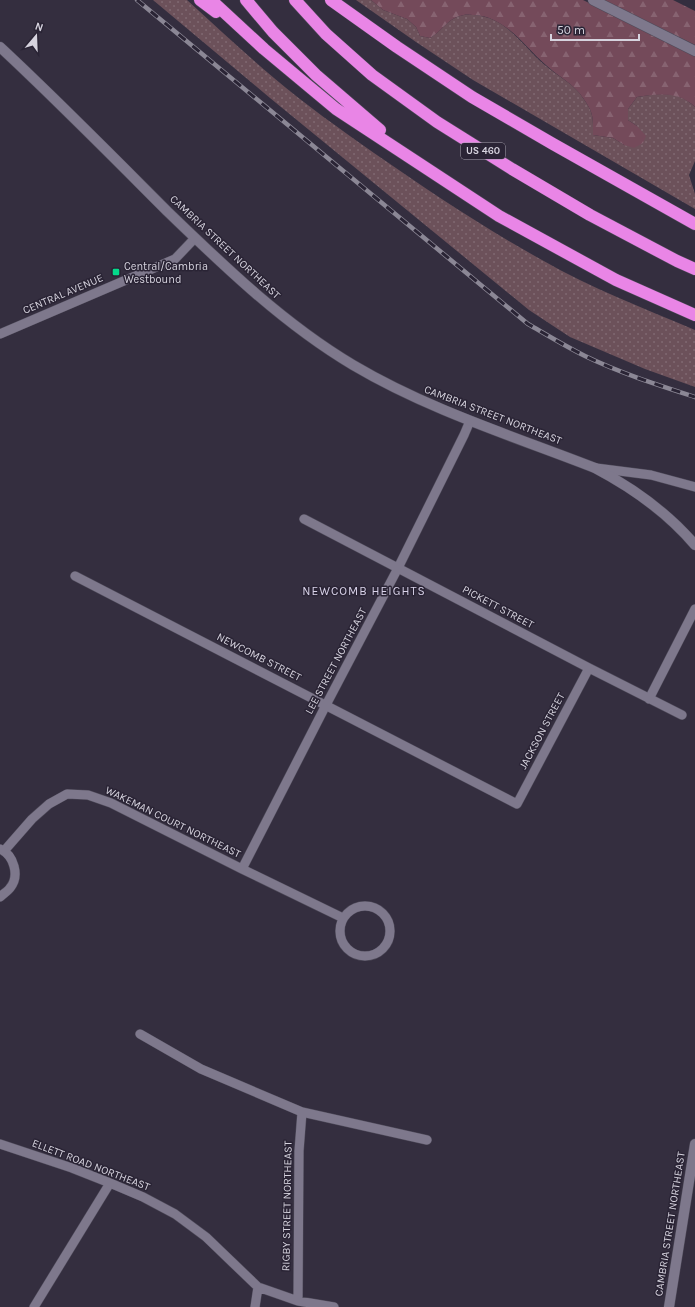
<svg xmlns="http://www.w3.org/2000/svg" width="695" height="1307" viewBox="0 0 695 1307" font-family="Karla,sans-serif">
<defs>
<pattern id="grass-dots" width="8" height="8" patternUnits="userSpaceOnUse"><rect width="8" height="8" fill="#6c515a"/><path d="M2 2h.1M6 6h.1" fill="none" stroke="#806971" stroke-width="1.8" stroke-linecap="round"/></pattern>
<pattern id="forest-firs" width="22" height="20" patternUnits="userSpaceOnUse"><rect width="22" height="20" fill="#744a5a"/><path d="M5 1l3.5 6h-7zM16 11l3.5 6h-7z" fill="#876371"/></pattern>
</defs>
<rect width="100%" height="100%" fill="#342e3f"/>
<path fill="url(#grass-dots)" d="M153,0H187C216,26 244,53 274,78C306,105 340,129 374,153C429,191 484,228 542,260C591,288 643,308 695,330V387L645,369L570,337L529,310L270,98Z
M356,0H371L383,10L407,19L416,27L420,36L430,38C444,30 447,18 464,15C467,14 471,15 474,15C507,17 523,47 546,66C559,77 574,84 583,98C594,113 593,118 593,135L613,138L624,145L637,126L628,120V109L637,97C659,93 678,90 695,107V161L689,175L695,194V209L473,80L416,42Z"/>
<path fill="url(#forest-firs)" d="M371,0H583L695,55V107C678,91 659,94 637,97L628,109V120L637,126L646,136L643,143L634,148L624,145L613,138L593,135C593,118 594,113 583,98C574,84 559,77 547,66C524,47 507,17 474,15C471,15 467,14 464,15C447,18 444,30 430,38L420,36L416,27L407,19L383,10Z
M602,0H673L695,11V45Z"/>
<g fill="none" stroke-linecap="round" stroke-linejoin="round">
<defs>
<path id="street" d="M0,334L175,259L195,238
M596,468L651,475L695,487
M304,519L589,668L682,715
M75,576L517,804L589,668
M649,699L695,609
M0,849C14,855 20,876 10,888C8,891 3,894 0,897
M4,851L32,819L49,804L67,794L88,795L111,803L242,869L343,918
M242,869L326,705L398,568L464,435L470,421
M340 931a25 25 0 1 1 50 0a25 25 0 1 1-50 0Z
M140,1034L201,1069L302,1112L427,1140
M0,1144L72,1168L110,1183L143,1197L175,1214L206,1237L258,1287L298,1301L334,1307
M298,1301L299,1151L302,1112
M34,1307L110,1183
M255,1307L258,1287"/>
<path id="secondary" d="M593,0L695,51
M0,47C57,100 112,156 167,211C225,267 284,324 353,365C429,410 513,436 595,468C633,488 667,512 695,545
M669,1307L695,1144"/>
<path id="highway" d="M200,0L216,12
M211,0L264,49L336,109L499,216L616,280L695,315
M246,0L273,32L316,75L380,130
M295,0L326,34L372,75L437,122L512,169L590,215L677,261L695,269
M331,0L397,47L472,97L553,144L695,224"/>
</defs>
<use href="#street" stroke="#4f4b5a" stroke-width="10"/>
<use href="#secondary" stroke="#4f4b5a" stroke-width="11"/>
<use href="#highway" stroke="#4f4b5a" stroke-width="13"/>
<use href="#street" stroke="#7e788c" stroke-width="9"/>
<use href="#secondary" stroke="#7e788c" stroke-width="10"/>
<use href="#highway" stroke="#e985e6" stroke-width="12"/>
<defs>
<path id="rail" d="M137,0L528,324C547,335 565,346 585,356C620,373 658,385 695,397"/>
</defs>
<use href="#rail" stroke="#8b8795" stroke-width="4.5"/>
<use href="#rail" stroke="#2a2435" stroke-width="3" stroke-dasharray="9" stroke-linecap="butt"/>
</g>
<rect fill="#04d98b" stroke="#2a2435" stroke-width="1.5" x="112" y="268" width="8" height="8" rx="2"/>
<g text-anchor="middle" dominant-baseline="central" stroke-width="3" stroke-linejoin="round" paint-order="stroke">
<rect fill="#2a2435" stroke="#a29eab" stroke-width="1" x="461" y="143" width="44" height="16" rx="3"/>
<g font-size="10" font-weight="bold" fill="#d6d3de">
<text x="483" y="151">US 460</text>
</g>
<g font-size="11" fill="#d6d3de" stroke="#2a2435">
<text transform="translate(225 247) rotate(43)">CAMBRIA STREET NORTHEAST</text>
<text transform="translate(63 294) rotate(-23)">CENTRAL AVENUE</text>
<text transform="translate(493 415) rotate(21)">CAMBRIA STREET NORTHEAST</text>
<text transform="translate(498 607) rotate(28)">PICKETT STREET</text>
<text transform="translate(259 657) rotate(27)">NEWCOMB STREET</text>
<text transform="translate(336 661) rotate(-62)">LEE STREET NORTHEAST</text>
<text transform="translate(542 731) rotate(-62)">JACKSON STREET</text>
<text transform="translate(173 822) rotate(26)">WAKEMAN COURT NORTHEAST</text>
<text transform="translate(91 1165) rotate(21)">ELLETT ROAD NORTHEAST</text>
<text transform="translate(287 1206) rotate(-89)">RIGBY STREET NORTHEAST</text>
<text transform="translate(670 1224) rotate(-81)">CAMBRIA STREET NORTHEAST</text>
</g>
<g font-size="11" fill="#d6d3de" stroke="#2a2435" text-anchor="start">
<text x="124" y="266">Central/Cambria<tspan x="124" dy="13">Westbound</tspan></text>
</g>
<g font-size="12" letter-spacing="1" fill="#d9d3e9" stroke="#2a2435">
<text x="364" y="591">NEWCOMB HEIGHTS</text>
</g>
</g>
<g transform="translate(36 36) rotate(19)" stroke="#2a2435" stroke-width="3" paint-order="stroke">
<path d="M0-3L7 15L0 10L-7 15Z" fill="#d6d3de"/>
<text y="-6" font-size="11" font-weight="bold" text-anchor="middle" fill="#d6d3de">N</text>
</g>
<path d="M551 34v6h88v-6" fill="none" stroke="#d6d3de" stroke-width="2"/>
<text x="557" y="34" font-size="12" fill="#d6d3de" stroke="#2a2435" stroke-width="3" paint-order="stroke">50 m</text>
</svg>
